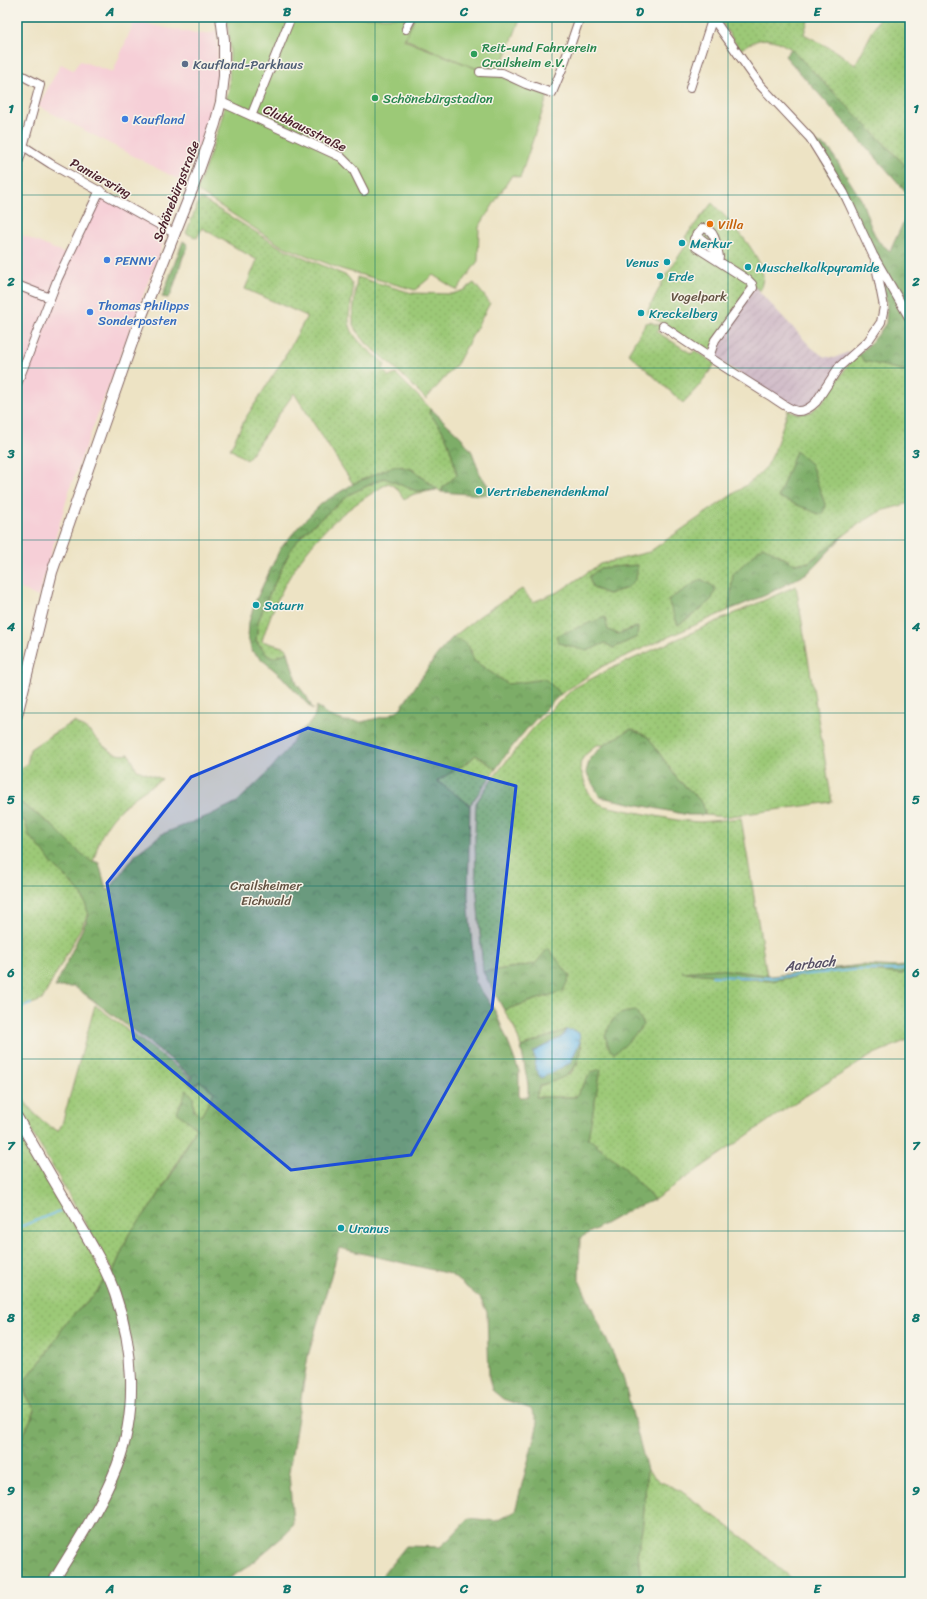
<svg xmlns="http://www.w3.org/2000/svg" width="927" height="1599" viewBox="0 0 927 1599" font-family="Sriracha,sans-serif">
<defs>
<pattern id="industrial-furrows" width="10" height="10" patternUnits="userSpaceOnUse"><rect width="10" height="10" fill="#d1bdc9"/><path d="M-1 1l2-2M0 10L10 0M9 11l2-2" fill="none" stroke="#b5a2ad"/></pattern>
<pattern id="green-dots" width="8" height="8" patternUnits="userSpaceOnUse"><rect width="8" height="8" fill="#9cc977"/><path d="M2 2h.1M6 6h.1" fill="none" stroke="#88ac67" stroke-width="1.8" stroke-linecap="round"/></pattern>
<pattern id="forest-crowns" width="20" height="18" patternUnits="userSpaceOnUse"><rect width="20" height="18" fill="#7dad68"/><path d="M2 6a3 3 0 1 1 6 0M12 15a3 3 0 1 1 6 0" fill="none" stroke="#688c56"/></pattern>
<pattern id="water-ripples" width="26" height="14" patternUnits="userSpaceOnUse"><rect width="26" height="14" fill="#71beeb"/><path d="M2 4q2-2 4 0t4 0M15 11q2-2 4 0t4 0" fill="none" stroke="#5f9abf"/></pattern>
</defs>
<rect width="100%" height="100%" fill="#f7f3e8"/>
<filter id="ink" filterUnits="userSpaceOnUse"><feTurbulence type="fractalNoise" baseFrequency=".025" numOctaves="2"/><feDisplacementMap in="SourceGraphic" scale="8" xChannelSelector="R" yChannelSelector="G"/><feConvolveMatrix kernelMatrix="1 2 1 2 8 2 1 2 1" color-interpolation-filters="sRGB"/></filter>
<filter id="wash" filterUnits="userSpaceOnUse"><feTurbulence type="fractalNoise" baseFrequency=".012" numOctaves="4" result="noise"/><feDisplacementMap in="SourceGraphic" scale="16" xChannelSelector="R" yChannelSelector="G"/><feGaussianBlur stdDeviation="0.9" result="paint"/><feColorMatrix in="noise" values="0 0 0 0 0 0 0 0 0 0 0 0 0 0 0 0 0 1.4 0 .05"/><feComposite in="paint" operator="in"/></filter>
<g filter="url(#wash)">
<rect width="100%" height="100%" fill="#ede3c4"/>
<path fill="#f6cfd7" d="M134,22L200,34L212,33L216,30L218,49L217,82L208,124L185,183L38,106L61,64L73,70L80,61L113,72Z
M101,195L167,233L71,485L38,597L17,587V233L70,256Z"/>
<path fill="url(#industrial-furrows)" d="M755,287L811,347L823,356L834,358L853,350L816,399L803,409L790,405L710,355L727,325Z"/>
<path fill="url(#green-dots)" stroke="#737451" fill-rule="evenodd" d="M718,17H757L764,20L765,17H809L804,34L839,53L855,65L880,17H910V170L791,49C770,36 760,36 740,50Z
M200,198L280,247L347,276C361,289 345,309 350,326C354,341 373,353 385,364L383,370L389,377L396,374L430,408L429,414C448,432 451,451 457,475L443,487L441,492L412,469L397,466L389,468L353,484L294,393L247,460L230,449L245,419L283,360L307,316L245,289L257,260L202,228L197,238L186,233Z
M712,203C728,219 761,253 763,276C763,281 761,287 760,291L755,287H750L708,355L648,314V310L666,275L685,247L691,244L685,237Z
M357,277L412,293L452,294L464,290L474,283L490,303L457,364L426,399L393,366L366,343L355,328L353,324V314Z
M650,322L661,326L657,332L692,354L695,350L715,364L698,387L683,403L628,353L646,323Z
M859,354L901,370H910V503L881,511L859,524L809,562L794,564L781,556L733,574L729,610L603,666L561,694L545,679L508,685L473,660L471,650L452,638L481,615L522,589L533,602L560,591L600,564L649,552L752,481L767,466L774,452L788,410L798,414L811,412L823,401L850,362ZM637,565L627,588L608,594L593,588L600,568ZM712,599L697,612L678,625L668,600ZM604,617L608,630L618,634L637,627V637L613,648L605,643Z
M384,478L416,491L436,490L414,494L404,499C400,493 396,485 388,483C368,496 346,509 329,526C295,561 276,595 262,641L286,648L288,652L273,658L268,656L256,640L258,622L267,599L292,547L306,531L350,494Z
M796,586L832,802L724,817L705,815L703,804L694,794L678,780L648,737L631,729L604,745H597L585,755L581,761L580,767L588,792L595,801L604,806L677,820L700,822L741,818L767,975L718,969L685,972L771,981L844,968L901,974L910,971V1039L874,1054L794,1103L654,1200L624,1167L588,1138L591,1072L576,1097H536L540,1086L571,1073L577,1064L582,1048L580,1042L566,1030L521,1047L515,1029L504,1010L563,991L536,964L483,972L476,883L475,836L476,803L492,779L539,721L574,688L587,681L608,670Z
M74,722C80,725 86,729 91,733C102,744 112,758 129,754L137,770L162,779C135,797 111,810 99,842C96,849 96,856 92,863L76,849L54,827L17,800V772L27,764L30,749L54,733Z
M476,755L496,769L470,805L437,781L467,763Z
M17,818L25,821L52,864L67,878L82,895L89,913L42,1000L17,1010Z
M95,1005L192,1079L188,1082L193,1087L200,1081L214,1092L201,1117L194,1111L193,1097L187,1090L196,1128L173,1170L152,1205L129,1234L113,1272L57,1174L30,1129L17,1105V1089C28,1108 39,1121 58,1131L62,1124Z
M17,1125L45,1177L57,1193L105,1279L96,1293L68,1320L44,1357L25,1380V1393L35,1410L17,1449Z
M647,1470L659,1481L681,1491L749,1542L796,1582H641L638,1551L643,1522Z"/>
<path fill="url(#forest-crowns)" stroke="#64664a" d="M791,49L910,170V196L785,56Z
M810,138L830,150L861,199L871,227L878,241L890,251L910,208V370H901L864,361L859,354L877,336L886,323L887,302L873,255Z
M183,241L186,243L188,247L183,257L171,295L168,298L162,297Z
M430,408L461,437L472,452L480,474L493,493L481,495L441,492L443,487L457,475C451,451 448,432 429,414Z
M796,451L811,464L826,507L821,515L778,497Z
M397,466L411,469L437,489L436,490L416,491L384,478L350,494L306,531L292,547L267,599L258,622L256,641L268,656L273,658L288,652L297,684L307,697L313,710L281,676L252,651L248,638L249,622L255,602L280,549L300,525L322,503L353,484L389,468Z
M844,535L809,572L766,595L729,610L733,574L763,546L794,564L809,562Z
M638,565L636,579L627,588L608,594L593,588L589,577L600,568Z
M701,579L716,588L712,599L697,612L678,625L668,600Z
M605,617L608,630L618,634L638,627L637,637L613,648L605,643L587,651L559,643L556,636Z
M452,638C467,641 470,646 473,660L508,684L545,679L561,694C536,717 515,741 496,769L476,755L467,763L437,781L470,805L468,897L475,981L495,1011L506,1037L519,1071V1097H528V1085L521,1047L566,1030L562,1037L533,1052L536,1060L535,1068L570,1063L580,1042C582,1048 580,1052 579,1058C572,1078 558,1079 540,1086L536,1097H576L591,1072L601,1069L588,1138L624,1167L654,1200L628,1211L580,1238L579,1280L622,1373L647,1470L643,1522L638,1551L641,1582H377L406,1546L440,1547L450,1538L469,1518L496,1521L515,1511L538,1423L531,1409L503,1399L492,1390L489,1378L487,1312L480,1298L450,1274L339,1248L308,1356L289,1472L293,1523L286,1534L247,1567L224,1582H17V1449L35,1410L25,1393V1380L44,1357L68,1320L96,1293L105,1279L113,1272L129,1234L152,1205L174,1170L196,1128L177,1112L187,1090L193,1097L194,1111L201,1116L214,1092L200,1081L193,1087L188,1082L193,1078L158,1049L75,987H55L89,915L82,895L67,878L52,864L43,851L29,836L25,821L17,818V800L54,827L76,849L92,862L94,861L99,863L105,885L108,891L136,854L162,834L210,815L237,802L267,773L285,752L299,732L309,724L314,717L317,706L329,716L345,721L361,722L387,716L400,709L436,656Z
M631,729L648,737L678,780L694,794L703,804L705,815H688L600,797L586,772L590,758L604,745Z
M548,948L570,976L563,991L504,1010L483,972L535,964Z
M910,963V971L901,974L844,968L771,981L682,972L718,969L771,976L861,965L898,967Z
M636,1011L644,1025L624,1046L614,1053L610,1050L605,1036C613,1017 614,1013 636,1011Z"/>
<path fill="#9cc977" stroke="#737451" d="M227,17H414L404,40L480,70L405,39L415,17H521L501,68L486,70L548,95L520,178L512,175L479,227L478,261L457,290L433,275L415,290L341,269L280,245L197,191L220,125L229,89L230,46Z"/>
<path fill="url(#water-ripples)" stroke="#5e6e8b" d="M566,1030H573L579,1033L580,1042L570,1063L541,1078L535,1068L536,1060L533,1052L562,1037Z"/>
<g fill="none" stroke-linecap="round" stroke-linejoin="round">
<path stroke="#71beeb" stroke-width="2" d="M17,776L20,774
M712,976L768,978L854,970H898L910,966
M17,1009L31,1004
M17,1228L60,1211"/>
</g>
</g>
<g filter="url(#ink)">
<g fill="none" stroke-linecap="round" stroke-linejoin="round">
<defs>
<path id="minor" d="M712,17L760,85L810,138L844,193L873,255L910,319
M406,29L412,17
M480,72L502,73L526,84L552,93L562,69L580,17
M17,73L40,85L21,154L17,166
M690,88L711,23L712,17
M221,102L341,157L353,169L364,191
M252,114L291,17
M17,142L51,164L174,233
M696,235L717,251
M17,285L50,298
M663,326C697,350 732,372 767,394C776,399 787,409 797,411C805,412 811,407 816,402L839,367L868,341L881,322L884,307L875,261
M709,357L715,340L753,288L752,284L748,280L696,247L695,245L694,239L703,228C716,229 717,248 719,257L718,261
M17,384L58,278L100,190"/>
<path id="major" d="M17,715L52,572L139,323L192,190L215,124L221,102L224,76V40L221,17
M17,1117C36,1150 55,1183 75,1216C89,1241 106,1267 115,1294C134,1348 138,1411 117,1466C101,1507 76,1544 53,1582"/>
</defs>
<use href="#minor" stroke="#836461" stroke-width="10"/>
<use href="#major" stroke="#836461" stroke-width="12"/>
<use href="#minor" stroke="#fff" stroke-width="8"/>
<use href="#major" stroke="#fff" stroke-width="10"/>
</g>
</g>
<path fill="#1d4ed8" fill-opacity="0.2" stroke="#1d4ed8" stroke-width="3" stroke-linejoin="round" d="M308,728L516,786L492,1009L411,1155L291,1170L134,1039L107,883L191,777Z"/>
<path fill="none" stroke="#0f766e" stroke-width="1" stroke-opacity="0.55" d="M199,17V1582M375,17V1582M552,17V1582M728,17V1582M17,195H910M17,368H910M17,540H910M17,713H910M17,886H910M17,1059H910M17,1231H910M17,1404H910"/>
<g fill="#2e9e5b" stroke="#f7f3e8" stroke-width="1.5">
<circle cx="474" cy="54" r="4"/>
<circle cx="375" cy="98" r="4"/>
</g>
<circle fill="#5c6f8a" stroke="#f7f3e8" stroke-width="1.5" cx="185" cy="64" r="4"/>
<g fill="#3f7fe0" stroke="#f7f3e8" stroke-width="1.5">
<circle cx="125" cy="119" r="4"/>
<circle cx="107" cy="260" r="4"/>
<circle cx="90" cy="312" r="4"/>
</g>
<circle fill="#e8710a" stroke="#f7f3e8" stroke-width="1.5" cx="710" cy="224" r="4"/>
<g fill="#0f9aa8" stroke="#f7f3e8" stroke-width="1.5">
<circle cx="682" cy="243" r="4"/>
<circle cx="667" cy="262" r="4"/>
<circle cx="748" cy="267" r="4"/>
<circle cx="660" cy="276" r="4"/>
<circle cx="641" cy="313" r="4"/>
<circle cx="479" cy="491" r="4"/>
<circle cx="256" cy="605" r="4"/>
<circle cx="341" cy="1228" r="4"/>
</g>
<g text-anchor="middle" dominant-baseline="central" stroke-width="3" stroke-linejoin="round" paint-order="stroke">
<g font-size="13" fill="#27864d" stroke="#f7f3e8" text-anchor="start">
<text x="482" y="47">Reit-und Fahrverein<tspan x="482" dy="15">Crailsheim e.V.</tspan></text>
<text x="383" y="98">Schönebürgstadion</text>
</g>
<g font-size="13" fill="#4e5e75" stroke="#f7f3e8" text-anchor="start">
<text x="193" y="64">Kaufland-Parkhaus</text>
</g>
<g font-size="13" fill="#366cbe" stroke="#f7f3e8" text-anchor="start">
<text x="133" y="119">Kaufland</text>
<text x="115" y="260">PENNY</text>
<text x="98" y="305">Thomas Philipps<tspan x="98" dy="15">Sonderposten</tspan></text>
</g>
<g font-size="13" fill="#4a1f2b" stroke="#f7f3e8">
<text transform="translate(305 128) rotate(26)">Clubhausstraße</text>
<text transform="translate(101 178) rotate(29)">Pamiersring</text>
<text transform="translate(176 191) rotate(-69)">Schönebürgstraße</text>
</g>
<g font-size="13" fill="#c56008" stroke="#f7f3e8" text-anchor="start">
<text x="718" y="224">Villa</text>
</g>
<g font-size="13" fill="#0d838f" stroke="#f7f3e8" text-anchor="start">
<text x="690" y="243">Merkur</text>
<text x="659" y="262" text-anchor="end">Venus</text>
<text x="756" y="267">Muschelkalkpyramide</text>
<text x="668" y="276">Erde</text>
<text x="649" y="313">Kreckelberg</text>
<text x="487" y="491">Vertriebenendenkmal</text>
<text x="264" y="605">Saturn</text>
<text x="349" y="1228">Uranus</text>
</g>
<g font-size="13" fill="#635242" stroke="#f7f3e8">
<text x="699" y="296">Vogelpark</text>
<text x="266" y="885">Crailsheimer<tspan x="266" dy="15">Eichwald</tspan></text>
</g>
<g font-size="14" font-style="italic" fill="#564f65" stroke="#f7f3e8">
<text transform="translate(810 964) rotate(-6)">Aarbach</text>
</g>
</g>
<rect width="927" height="1599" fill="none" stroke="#f7f3e8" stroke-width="44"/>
<rect x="22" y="22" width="883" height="1555" fill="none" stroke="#0f766e" stroke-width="1.5"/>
<g font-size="13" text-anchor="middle" font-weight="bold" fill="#0f766e">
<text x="110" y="16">A</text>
<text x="287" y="16">B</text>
<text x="464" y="16">C</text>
<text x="640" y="16">D</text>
<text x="817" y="16">E</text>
<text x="11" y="113">1</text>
<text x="916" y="113">1</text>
<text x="11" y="286">2</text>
<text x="916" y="286">2</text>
<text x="11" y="458">3</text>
<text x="916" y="458">3</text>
<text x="11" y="631">4</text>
<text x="916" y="631">4</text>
<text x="11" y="804">5</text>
<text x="916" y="804">5</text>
<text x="11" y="977">6</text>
<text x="916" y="977">6</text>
<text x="11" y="1150">7</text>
<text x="916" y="1150">7</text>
<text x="11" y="1322">8</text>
<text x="916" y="1322">8</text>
<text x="11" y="1495">9</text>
<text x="916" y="1495">9</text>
<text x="110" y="1593">A</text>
<text x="287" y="1593">B</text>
<text x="464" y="1593">C</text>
<text x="640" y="1593">D</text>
<text x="817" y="1593">E</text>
</g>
</svg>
